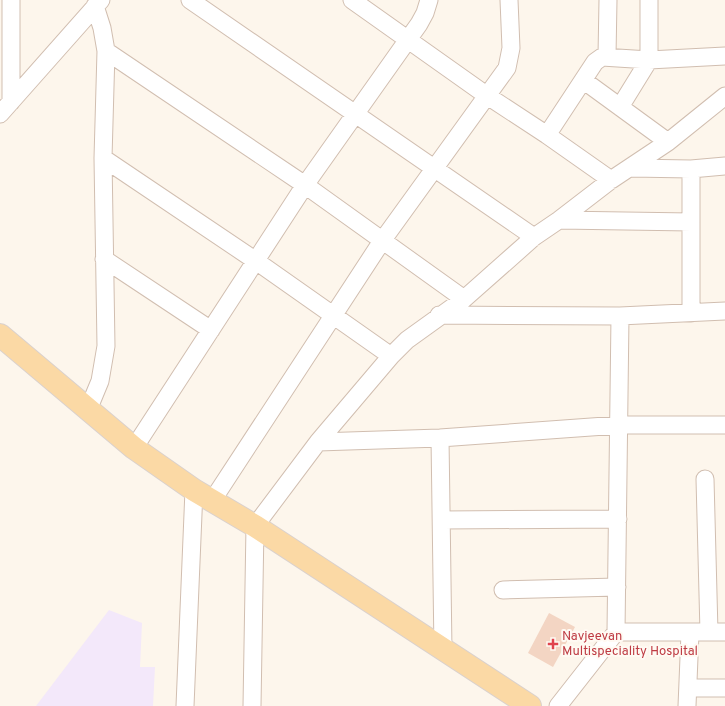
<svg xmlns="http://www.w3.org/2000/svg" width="725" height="706" viewBox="0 0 725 706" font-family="Overpass,sans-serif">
<rect width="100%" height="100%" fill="#fdf6ec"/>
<path fill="#f3e8fa" d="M109,610L142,623L140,667H155L153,706H36Z"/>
<path fill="#f3d5c3" d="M549,613L575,627L553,667L528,653Z"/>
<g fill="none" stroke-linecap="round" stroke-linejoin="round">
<defs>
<path id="minor" d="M11,0V102
M190,0L534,237
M352,0L486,95L547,135L611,180
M106,51L305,185L464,299
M607,56L608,0
M583,80L668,142
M620,107L649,60V0
M0,114L101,0
M547,135L595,62L602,57L649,60L725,56
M103,158L256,261L391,356
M631,168L691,169L725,166
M559,220L691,222
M104,259L211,330
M691,313V169
M439,315L620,316L725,311
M88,410L100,381L106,346L103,158L106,51L102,28L95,6
M440,438L443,650
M318,442L440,438L619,425H725
M134,448L305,185L419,24L425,13L429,0
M705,479L709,632
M212,501L382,241L507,68L511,48L509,0
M442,520L618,519
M503,590L617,587
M616,632H725
M688,688H725
M185,706L194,490
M252,706L255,526L318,442L391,356L407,340L464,299L534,237L559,220L611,180L668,142L725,96
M558,706L616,632L620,316
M687,706L690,633"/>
<path id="major" d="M0,335L134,448L194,490L255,526L530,706"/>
</defs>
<use href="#minor" stroke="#d1beb0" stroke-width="19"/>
<use href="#major" stroke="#dad1cd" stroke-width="24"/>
<use href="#minor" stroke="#fff" stroke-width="17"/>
<use href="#major" stroke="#fbd9a5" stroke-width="22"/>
</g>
<path fill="#e0444e" stroke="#fffaf3" stroke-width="1.5" d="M551 638h4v4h4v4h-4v4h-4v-4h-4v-4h4z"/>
<g text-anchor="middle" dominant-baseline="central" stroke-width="4" stroke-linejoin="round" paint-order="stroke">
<g font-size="13" fill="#be3a42" stroke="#fffaf3" text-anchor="start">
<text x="562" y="637">Navjeevan<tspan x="562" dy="15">Multispeciality Hospital</tspan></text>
</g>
</g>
</svg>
